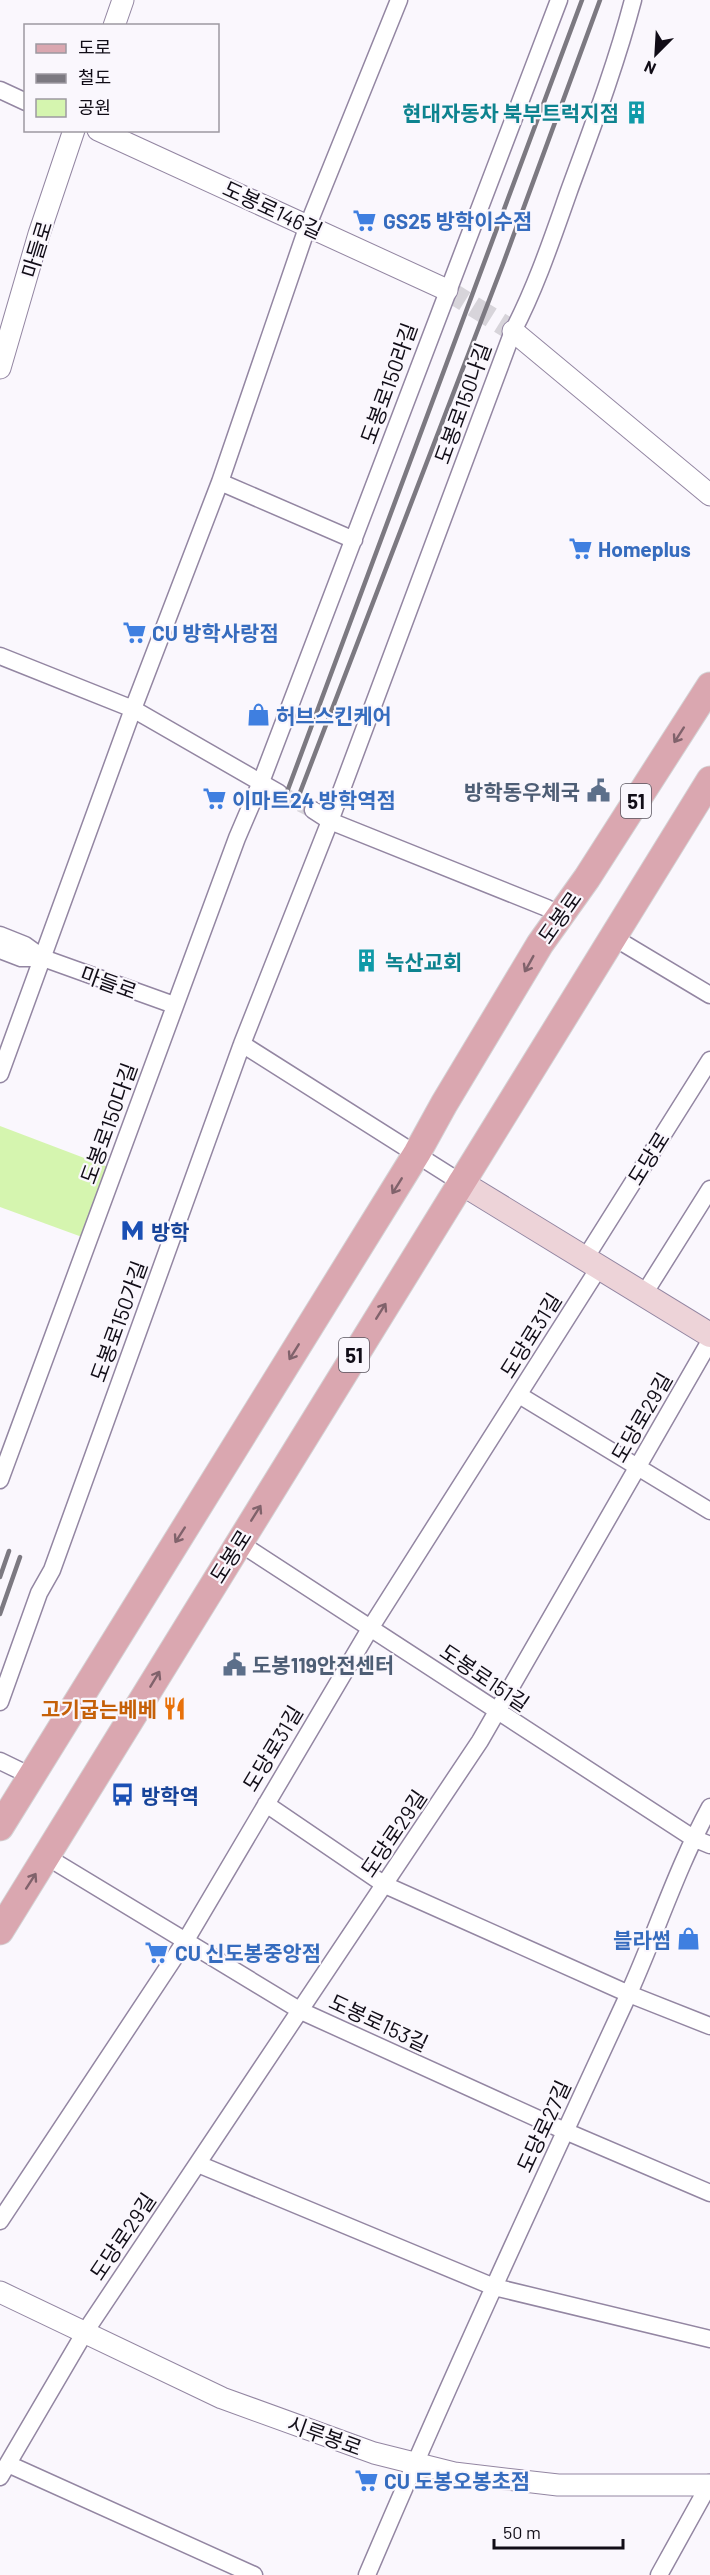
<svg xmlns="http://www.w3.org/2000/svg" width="710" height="2575" viewBox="0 0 710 2575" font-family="Barlow,'Noto Sans KR',sans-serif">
<rect width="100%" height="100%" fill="#faf7fd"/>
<path fill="#d5f5af" d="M0,1126L108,1167L82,1237L0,1207Z"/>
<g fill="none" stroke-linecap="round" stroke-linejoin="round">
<path stroke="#d7d4da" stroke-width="16" stroke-dasharray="16 8" stroke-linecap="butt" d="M279,793L313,810"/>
<path stroke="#d7d4da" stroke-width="21" stroke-dasharray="21 10" stroke-linecap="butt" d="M447,290L513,331"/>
<defs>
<path id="minor" d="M0,90L26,102
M220,482L354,540
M0,656L133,709L279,793
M313,810L330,821L547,908L560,915
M0,935L25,945L43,958L174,1005
M613,937L710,995
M0,950L21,958H43
M242,1044L460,1182
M0,1074L133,709L220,482L308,225L399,0
M586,1257L710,1060
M644,1294L710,1189
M519,1395L710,1511
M0,1480L237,838L261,782L559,0
M238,1542L693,1838L710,1845
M0,1702L39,1593L52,1570L242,1044L330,821L513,331C536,287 552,239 569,191C592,128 616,65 633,0
M0,1761L31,1776
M266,1804L385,1885L629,1994L710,2026
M47,1857L301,2011L565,2131L710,2193
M198,2164L494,2287L710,2339
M0,2221L186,1940L371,1627L600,1266
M8,2464L254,2575
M0,2477L85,2332L480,1741L710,1341
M367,2575C449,2382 537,2192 625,2002C655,1937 676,1869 710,1807
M659,2575L710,2483"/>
<path id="tertiary" d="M114,26L123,0
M98,130L447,290
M513,331L710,495
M0,368L39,234L74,130
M0,2292L222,2398L374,2453L454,2473L558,2485H710"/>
<path id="secondary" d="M460,1182L710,1335"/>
<path id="primary" d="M0,1827L417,1153L444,1104L540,944L587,878L710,686
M0,1931L710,780"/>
</defs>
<use href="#minor" stroke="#9386a2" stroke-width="19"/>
<use href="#tertiary" stroke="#9386a2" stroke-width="23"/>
<use href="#secondary" stroke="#9386a2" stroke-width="26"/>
<use href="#primary" stroke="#d4d3d5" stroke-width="29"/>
<use href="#minor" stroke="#fff" stroke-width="16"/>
<use href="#tertiary" stroke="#fff" stroke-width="21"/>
<use href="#secondary" stroke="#edd3d8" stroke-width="24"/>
<use href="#primary" stroke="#daa7b0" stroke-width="27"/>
<path stroke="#7c7981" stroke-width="4.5" d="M284,800L582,0
M296,803L503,264L600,0
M0,1577L9,1551
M0,1614L20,1557"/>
</g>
<defs><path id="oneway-shaft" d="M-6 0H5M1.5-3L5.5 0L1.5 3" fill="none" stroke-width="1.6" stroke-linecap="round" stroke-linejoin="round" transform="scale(1.5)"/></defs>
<g stroke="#80626b">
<use href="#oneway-shaft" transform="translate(679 735) rotate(123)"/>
<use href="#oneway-shaft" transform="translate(529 964) rotate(119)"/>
<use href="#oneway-shaft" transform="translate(397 1186) rotate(122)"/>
<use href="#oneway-shaft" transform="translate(381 1311) rotate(-58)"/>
<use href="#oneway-shaft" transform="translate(294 1352) rotate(122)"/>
<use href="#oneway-shaft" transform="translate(256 1513) rotate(-58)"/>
<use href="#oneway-shaft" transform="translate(180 1535) rotate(123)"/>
<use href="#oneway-shaft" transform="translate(155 1679) rotate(-59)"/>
<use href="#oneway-shaft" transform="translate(31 1881) rotate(-57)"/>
</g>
<defs>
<symbol id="building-bare" viewBox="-9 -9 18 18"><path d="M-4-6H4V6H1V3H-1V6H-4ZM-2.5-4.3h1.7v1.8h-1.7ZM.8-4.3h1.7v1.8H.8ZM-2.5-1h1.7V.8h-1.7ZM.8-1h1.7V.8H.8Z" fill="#0f9aa8" stroke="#faf7fd" stroke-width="2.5" paint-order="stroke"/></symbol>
<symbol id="supermarket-bare" viewBox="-9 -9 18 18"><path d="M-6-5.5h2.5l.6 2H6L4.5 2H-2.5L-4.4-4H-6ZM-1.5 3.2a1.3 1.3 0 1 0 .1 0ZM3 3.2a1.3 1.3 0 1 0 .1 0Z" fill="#3f7fe0" stroke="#faf7fd" stroke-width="2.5" paint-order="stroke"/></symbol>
<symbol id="shop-bare" viewBox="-9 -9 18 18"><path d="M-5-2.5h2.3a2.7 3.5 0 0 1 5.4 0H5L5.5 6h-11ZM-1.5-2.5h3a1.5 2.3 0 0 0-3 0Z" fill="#3f7fe0" stroke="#faf7fd" stroke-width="2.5" paint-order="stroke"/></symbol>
<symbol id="civic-bare" viewBox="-9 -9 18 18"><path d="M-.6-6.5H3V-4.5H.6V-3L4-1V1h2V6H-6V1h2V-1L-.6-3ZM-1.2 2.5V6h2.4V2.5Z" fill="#5c6f8a" stroke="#faf7fd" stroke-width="2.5" paint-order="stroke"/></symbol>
<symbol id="metro-bare" viewBox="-9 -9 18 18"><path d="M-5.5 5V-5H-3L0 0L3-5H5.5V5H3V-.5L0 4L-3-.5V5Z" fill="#1a4fb4" stroke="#faf7fd" stroke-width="2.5" paint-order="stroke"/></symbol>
<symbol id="restaurant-bare" viewBox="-9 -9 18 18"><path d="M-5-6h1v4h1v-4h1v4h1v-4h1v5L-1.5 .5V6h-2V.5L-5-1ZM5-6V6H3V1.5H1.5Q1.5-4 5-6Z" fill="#e8710a" stroke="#faf7fd" stroke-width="2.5" paint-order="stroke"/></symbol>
<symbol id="bus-bare" viewBox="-9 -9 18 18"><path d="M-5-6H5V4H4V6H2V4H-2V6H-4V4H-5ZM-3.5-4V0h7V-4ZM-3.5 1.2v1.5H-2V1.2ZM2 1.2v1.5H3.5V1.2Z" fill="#1a4fb4" stroke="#faf7fd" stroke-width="2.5" paint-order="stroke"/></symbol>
</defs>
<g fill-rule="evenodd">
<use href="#building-bare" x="620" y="96" width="33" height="33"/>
<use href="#supermarket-bare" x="348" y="204" width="33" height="33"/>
<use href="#supermarket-bare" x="564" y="532" width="33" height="33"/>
<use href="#supermarket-bare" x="118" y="616" width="33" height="33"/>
<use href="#shop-bare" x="242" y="698" width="33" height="33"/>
<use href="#civic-bare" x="582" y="774" width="33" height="33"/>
<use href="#supermarket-bare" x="198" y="782" width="33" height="33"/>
<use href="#building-bare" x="350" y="944" width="33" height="33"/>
<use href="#metro-bare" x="116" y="1214" width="33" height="33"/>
<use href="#civic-bare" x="218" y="1648" width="33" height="33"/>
<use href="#restaurant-bare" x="158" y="1692" width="33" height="33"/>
<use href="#bus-bare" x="106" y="1778" width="33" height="33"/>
<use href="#shop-bare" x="672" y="1922" width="33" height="33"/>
<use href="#supermarket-bare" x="140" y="1936" width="33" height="33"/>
<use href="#supermarket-bare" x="350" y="2464" width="33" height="33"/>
</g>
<g text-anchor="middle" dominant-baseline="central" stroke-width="4.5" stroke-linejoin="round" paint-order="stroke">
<g fill="#faf7fd" stroke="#57535c" stroke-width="1.5">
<rect x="621" y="784" width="30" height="34" rx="4.5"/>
<rect x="339" y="1338" width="30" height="34" rx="4.5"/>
</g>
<g font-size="20" font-weight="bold" fill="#110d17">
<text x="636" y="801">51</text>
<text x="354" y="1355">51</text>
</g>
<g font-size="21" font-weight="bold" fill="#0d838f" stroke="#faf7fd" text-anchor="end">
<text x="619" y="112">현대자동차 북부트럭지점</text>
<text x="385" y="961" text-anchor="start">녹산교회</text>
</g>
<g font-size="21" fill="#110d17" stroke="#faf7fd">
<text transform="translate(273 209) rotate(25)">도봉로146길</text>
<text transform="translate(36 249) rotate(-73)">마들로</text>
<text transform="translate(388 383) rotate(-70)">도봉로150라길</text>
<text transform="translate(462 403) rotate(-70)">도봉로150나길</text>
<text transform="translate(559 917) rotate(-55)">도봉로</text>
<text transform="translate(109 982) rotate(20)">마들로</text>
<text transform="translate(108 1123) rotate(-70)">도봉로150다길</text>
<text transform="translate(648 1158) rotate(-58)">도당로</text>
<text transform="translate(118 1321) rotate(-70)">도봉로150가길</text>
<text transform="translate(530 1335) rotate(-58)">도당로31길</text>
<text transform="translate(641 1417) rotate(-60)">도당로29길</text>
<text transform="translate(230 1556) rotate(-58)">도봉로</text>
<text transform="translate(485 1677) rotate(34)">도봉로151길</text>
<text transform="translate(272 1748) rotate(-59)">도당로31길</text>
<text transform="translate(393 1833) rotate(-56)">도당로29길</text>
<text transform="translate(379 2022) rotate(25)">도봉로153길</text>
<text transform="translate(543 2126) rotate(-65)">도당로27길</text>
<text transform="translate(122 2236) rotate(-56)">도당로29길</text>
<text transform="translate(325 2435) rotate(20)">시루봉로</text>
</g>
<g font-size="21" font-weight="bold" fill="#366cbe" stroke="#faf7fd" text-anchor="start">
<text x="383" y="220">GS25 방학이수점</text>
<text x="598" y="548">Homeplus</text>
<text x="152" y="632">CU 방학사랑점</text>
<text x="276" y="715">허브스킨케어</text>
<text x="232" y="799">이마트24 방학역점</text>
<text x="671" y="1939" text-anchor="end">블라썸</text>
<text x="175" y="1952">CU 신도봉중앙점</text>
<text x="384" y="2480">CU 도봉오봉초점</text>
</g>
<g font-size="21" font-weight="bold" fill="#4e5e75" stroke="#faf7fd" text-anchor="end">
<text x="580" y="791">방학동우체국</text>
<text x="252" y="1664" text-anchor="start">도봉119안전센터</text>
</g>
<g font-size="21" font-weight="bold" fill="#164399" stroke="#faf7fd" text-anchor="start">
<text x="151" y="1231">방학</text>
<text x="141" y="1795">방학역</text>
</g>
<g font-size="21" font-weight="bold" fill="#c56008" stroke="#faf7fd" text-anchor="end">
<text x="157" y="1708">고기굽는베베</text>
</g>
</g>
<rect x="24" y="24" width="195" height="108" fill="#faf7fd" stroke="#9d99a1" stroke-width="1.5"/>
<rect x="36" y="44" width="30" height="9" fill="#daa7b0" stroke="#9d99a1" stroke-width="1.5"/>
<text x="78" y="54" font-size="18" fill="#110d17">도로</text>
<rect x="36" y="74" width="30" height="9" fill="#7c7981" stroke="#9d99a1" stroke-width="1.5"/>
<text x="78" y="84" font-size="18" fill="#110d17">철도</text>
<rect x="36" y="99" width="30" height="18" fill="#d5f5af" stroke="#9d99a1" stroke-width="1.5"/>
<text x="78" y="114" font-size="18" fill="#110d17">공원</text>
<g transform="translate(656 54) rotate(204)" stroke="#faf7fd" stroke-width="4.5" paint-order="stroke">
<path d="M0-4.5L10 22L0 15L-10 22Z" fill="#110d17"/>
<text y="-9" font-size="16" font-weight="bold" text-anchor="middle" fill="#110d17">N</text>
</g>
<path d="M494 2539v9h129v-9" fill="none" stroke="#110d17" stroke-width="3"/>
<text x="503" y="2539" font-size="18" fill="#110d17" stroke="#faf7fd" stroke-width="4.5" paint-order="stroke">50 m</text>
</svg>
